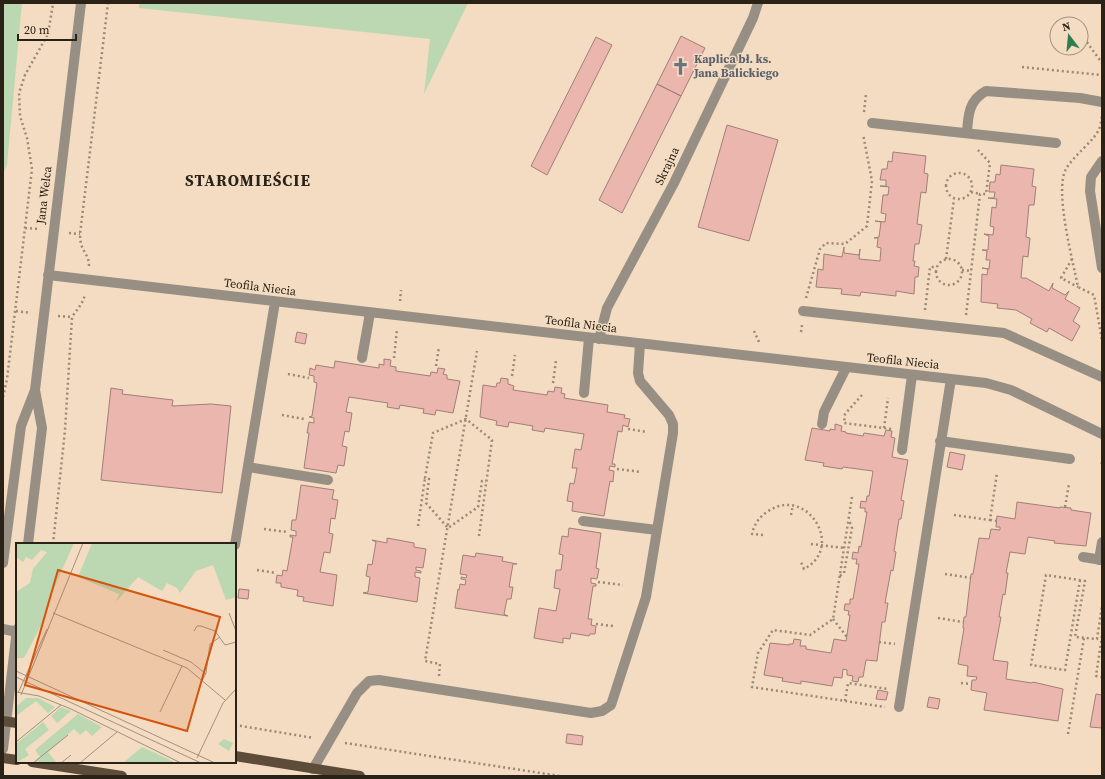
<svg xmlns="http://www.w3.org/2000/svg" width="1105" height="779" viewBox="0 0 1105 779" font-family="'Source Serif 4',serif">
<rect width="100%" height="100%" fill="#f3dcc1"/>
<path fill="#bcd8b2" d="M3,3H22L7,165L3,173Z
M139,3H468L424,94L430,39L139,8Z"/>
<path fill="#ebb6ad" stroke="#a17f79" d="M681,36L705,48L681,96L657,84Z
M596,37L612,45L547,175L531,166Z
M657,84L681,96L622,213L599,200Z
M727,125L778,140L749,241L698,227Z
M893,152L926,156L924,173L928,174L926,193L921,192L917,224L922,225L919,244H915L913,261H915L914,266L919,267L918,277H915L914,294L896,291V296L861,292L860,296L841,294L842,289L816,287L818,269L823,270L824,254L842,257L844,247V253L859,255L860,249L859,259L880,261L881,248L877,247L878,238H874L879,237L881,222L875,221L885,222L886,214L881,213L883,195H888L889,187L880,186H886V180H880L882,169H887L888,161L892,162Z
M1001,165L1034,169L1032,186L1036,187L1034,205H1029L1026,237L1030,238L1028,257L1023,256L1021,278H1026L1049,291L1053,283L1052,288L1065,295L1069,291L1065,299L1080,308L1073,321L1080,326L1072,341L1049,328L1047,332L1030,323L1032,319L1016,310L997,308L998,304L981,302L982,274L987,275L988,269L982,268L989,269L990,260H986L987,251L982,250H988L989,236L984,234L993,235L994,227L990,226L992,207L996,208L997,199L988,198H994L995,192H989L990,182H995L996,174L1000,175Z
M297,332L307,334L305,344L295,342Z
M384,359L391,360L390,366L396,367V371L430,376L431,372L437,373L438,368L445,369L443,374L447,375V379L460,381L453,413L436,410L435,415L423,413L424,409L400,405L399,409L387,407L388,403L349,397L346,412L352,413L349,432L345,431L342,446L347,447L344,466L338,465L336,473L304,468L309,433H307L309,422L314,423V418L309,417L312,416L317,383L314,382V376L309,375L310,368L315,370L316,365L334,368L335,361L379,368V364L384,365Z
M501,378L508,379V384L514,386L513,390L547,395L548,391L554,392L555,387L562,388L561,393L565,394L564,398L608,405L607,412L625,415L624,418L630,419L628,427L623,425L622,432L618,431L612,464H615V467L610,466L609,470L614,471L613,482L610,481L604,516L572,511L573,502L567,501L570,483L574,484L577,468H572L575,449L581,450L584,434L545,428L544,432L532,430L533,426L509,422L508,427L496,425L497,421L480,417L483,385L496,387L497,383H500Z
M111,388L123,390L122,394L173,400L172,406L211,404L231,406L222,493L101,480Z
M835,424L842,426L841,431L846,432V433L863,436L864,433L884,436L886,430L892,431L891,437L895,438L892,457L908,460L901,500L904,501L901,519H899L894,551L896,552L893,571L891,570L885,603H888L885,622H882L877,661L866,660L863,677H859L858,682L852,681L853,676L847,675V670L843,669L842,678L834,677L832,686L801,681V684L782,681L783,678L764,675L770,643L789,645V644H793L794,639L801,640L800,646H806V649L831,653L834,639L846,641L850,615H848L849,611L844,610L845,604H850V599H853L859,564H856L857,559H852L853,552L858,553L859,546L861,547L867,512H865V508H860L861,501L866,502L867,496H869L873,471L843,467L842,469L823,466L824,463L805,460L812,428L830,431V429L835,430Z
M950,452L965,455L962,470L947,467Z
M301,485L334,490L332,499L338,500L335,519L331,518L329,533L333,534L330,553L324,552L320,572L337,575L333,606L303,601L304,597L297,596L298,590L281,587V583H276L277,575L282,576L283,570L287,571L293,537H290V535L296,536V531L291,530L292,520H296Z
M1017,502L1060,508V507L1071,508V510L1091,513L1086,546L1054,543L1055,541L1028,537L1025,554L1010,552L1006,573H1008L1005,595L1003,594L999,617H1001L993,660L1008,662L1006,679L1032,683L1033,682L1063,689L1058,721L984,710L987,693L971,690L972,680H976L977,677L967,676L968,666L958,664L964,628H963L964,617H966L971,574H973L979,538L989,539L991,529L1000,530V527H996L997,516L1015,519Z
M569,528L601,533L596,568L599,569L597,579L591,578V583L596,584V586H593L588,619H592L591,625L596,626L595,634H590L589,636L571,633L570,639L563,638V643L534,638L539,608L556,611L560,589L554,588L556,570H561L563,555L559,554L562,536L568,537Z
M387,538L414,543V547L426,549L423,568L416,567V570L421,571V573L415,572V577L420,578L417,602L363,593L368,592L370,577L366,576L368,564L372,565L376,542L372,540L387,543Z
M476,553L503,557L502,561L517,564H513L509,587H513L511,599H507L504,614L508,616L455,608L458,589L459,590L460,584L465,585L466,580L461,579V577L466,578L467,575L460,574L463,555L475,557Z
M239,589L249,590L248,599L238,598Z
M878,690L888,692L886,700L876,699Z
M1096,694L1102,695V728L1090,727Z
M929,697L940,699L938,709L927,707Z
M567,734L583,736L582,745L566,743Z"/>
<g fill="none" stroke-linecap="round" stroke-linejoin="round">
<path stroke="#998975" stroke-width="2.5" stroke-dasharray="2 3" stroke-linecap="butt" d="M1070,19L1074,24
M1081,34L1102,63
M1022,67L1102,75
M864,112L866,94
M1102,117C1101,120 1101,125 1099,129C1095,140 1074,155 1066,169C1054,191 1073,261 1078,287L1094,295L1102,340
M946 186a13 13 0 1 1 26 0a13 13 0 1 1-26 0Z
M971,192L980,194
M25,228L40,229
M69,233L80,234
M946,259L954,199
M1072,259L1061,278L1078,287
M936 272a13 13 0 1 1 26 0a13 13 0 1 1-26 0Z
M89,266C89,252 80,253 80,234L108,3
M962,270L971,271
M806,298L820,249L826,243L845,244L867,226L872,181L863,134
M400,301L401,290
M925,310L930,267H937
M16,311L31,313
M966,315L980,194H986L990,163L978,150
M58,316L72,317
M754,331L759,342
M801,332L802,325
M394,358L397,329
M436,366L439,347
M288,374L309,378
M512,376L515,355
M553,383L556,360
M862,395L845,414L844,423L891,429
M3,397L7,379L32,169L27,138L20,116L19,93L25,75L48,34L53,4
M282,415L304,419
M884,428L888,398
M628,429L647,432
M1101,462L1102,463
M617,469L641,472
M852,497L833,619L810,635L773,630L758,653L752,687L885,707
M1065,507L1069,484
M791,515L793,505
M954,515L990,520L997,473
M990,520L996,521
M418,526L425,478
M264,529L287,532
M763,535L752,534C754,525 759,517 767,512C806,484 846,547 804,569L801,562
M479,536L492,440L466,419L433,433L425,478L429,479L426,503L448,528L478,507L482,481L486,482
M53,544L65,430L72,317C77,309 83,304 85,294
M811,544L844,548
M257,570L276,573
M945,574L971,578
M840,576L844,573L852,528L851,524L849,522
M1080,580L1065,670L1031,665L1046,575L1085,581L1075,637L1097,639L1102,606
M598,582L623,585
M938,618L963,622
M833,619L847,637
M596,624L613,626
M1102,636L1096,676L1102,677
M879,642L895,644
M439,676L440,664L425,661L477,351
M961,683L971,684
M845,701L848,683L888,689
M235,725L314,738
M1068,734L1084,638
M345,743L560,776"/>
<path stroke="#988f84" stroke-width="10" d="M872,123L1056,143
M967,133C968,115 969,100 986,91L1080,98L1102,102
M1102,161L1091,177L1090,191L1102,268
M48,275L986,383L1011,390L1102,434
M803,311L1004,333L1102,377
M599,339L607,308L674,183L753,18L758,3
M362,358L370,313
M584,393L589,338
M822,424L824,412L846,368
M940,441L1070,459
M902,450L912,375
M248,467L328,480
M583,521L657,530
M28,544L42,428L35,390
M235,545L275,302
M1083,557L1102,560
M1099,560L1102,542
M3,563L21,426L35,390L81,3
M3,629L17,632
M899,707L951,379
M3,749L17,629
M313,769L357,693L369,681L379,680L591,713L602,711L611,705L646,597L673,433V424L669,415L640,381L638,373L640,344"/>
<path stroke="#5d4c39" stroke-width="10" d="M3,721L17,723
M235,756L360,776
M3,758L17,760
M32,762L122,776"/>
</g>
<defs>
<symbol id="church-bare" viewBox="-9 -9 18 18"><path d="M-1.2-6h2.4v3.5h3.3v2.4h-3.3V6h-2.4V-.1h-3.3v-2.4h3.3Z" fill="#6b7280" stroke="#f3dcc1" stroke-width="2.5" paint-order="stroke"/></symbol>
</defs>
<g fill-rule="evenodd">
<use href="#church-bare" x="668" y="54" width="25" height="25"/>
</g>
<g text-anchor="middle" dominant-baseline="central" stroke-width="3" stroke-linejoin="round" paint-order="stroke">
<g font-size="12" font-weight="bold" fill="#5b616d" stroke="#f3dcc1" text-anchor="start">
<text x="694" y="59">Kaplica bł. ks.<tspan x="694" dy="14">Jana Balickiego</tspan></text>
</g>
<g font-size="12" fill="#2a2117" stroke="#f3dcc1">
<text transform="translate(667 166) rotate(-64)">Skrajna</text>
<text transform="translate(44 195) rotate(-83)">Jana Welca</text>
<text transform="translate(260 287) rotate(7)">Teofila Niecia</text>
<text transform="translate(581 324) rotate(7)">Teofila Niecia</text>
<text transform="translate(903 361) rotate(6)">Teofila Niecia</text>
</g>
<g font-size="16" font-weight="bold" letter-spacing="1" fill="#2a2117" stroke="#f3dcc1">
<text x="248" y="180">STAROMIEŚCIE</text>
</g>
</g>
<g transform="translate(16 543)">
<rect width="220" height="220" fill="#f3dcc1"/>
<path d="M0,0H58L34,54L28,77L8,115H0V49L14,40L17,26L31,9L25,7L16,17L10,14L7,19L0,14ZM76,0H196L194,2L197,0H220V54L210,57L197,22L180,28L164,50L161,45L151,40L146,48L122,34L100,59L103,51L62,34ZM10,155H22L39,164L32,170L20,158L0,173V164ZM45,164L55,168L41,180L35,173ZM62,171L86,184L76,193L70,187L64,192L58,186L32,209L41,220H17L24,214L19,207ZM27,179L33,187L9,206L13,212L0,220V201ZM208,196L217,200L213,208L202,201ZM126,204L150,215L160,220H107Z" fill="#bcd8b2"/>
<path fill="none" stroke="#a3917d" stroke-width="1" d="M37,70L171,125L209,157M213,70L220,88M178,88L181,83H185L199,88L209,102L220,99M147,107L175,119L190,131M0,128L199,220M0,134L185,220M186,138L190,130L194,101L204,94M0,149L23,153L55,166L165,220M2,150L31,86M5,152L67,0M144,169L166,123M0,199L45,162M181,215L207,160L220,146M17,220L52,192M45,220L55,212M64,220L101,189"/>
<path fill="#d5530d" fill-opacity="0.15" stroke="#d5530d" stroke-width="2" d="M42,27L204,74L171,188L9,142Z"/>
<rect width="220" height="220" fill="none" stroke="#2a2117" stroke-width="2"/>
</g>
<rect width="1105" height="779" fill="none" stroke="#2a2117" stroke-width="8"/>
<g transform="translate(1069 36) rotate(344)"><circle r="19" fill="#f3dcc1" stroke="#a3917d"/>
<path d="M0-3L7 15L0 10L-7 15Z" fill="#2e7d4d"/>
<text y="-6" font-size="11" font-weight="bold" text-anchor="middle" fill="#2a2117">N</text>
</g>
<path d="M18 34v6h58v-6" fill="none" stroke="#2a2117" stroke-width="2"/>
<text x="24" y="34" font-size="12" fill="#2a2117" stroke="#f3dcc1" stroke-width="3" paint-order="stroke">20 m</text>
</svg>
